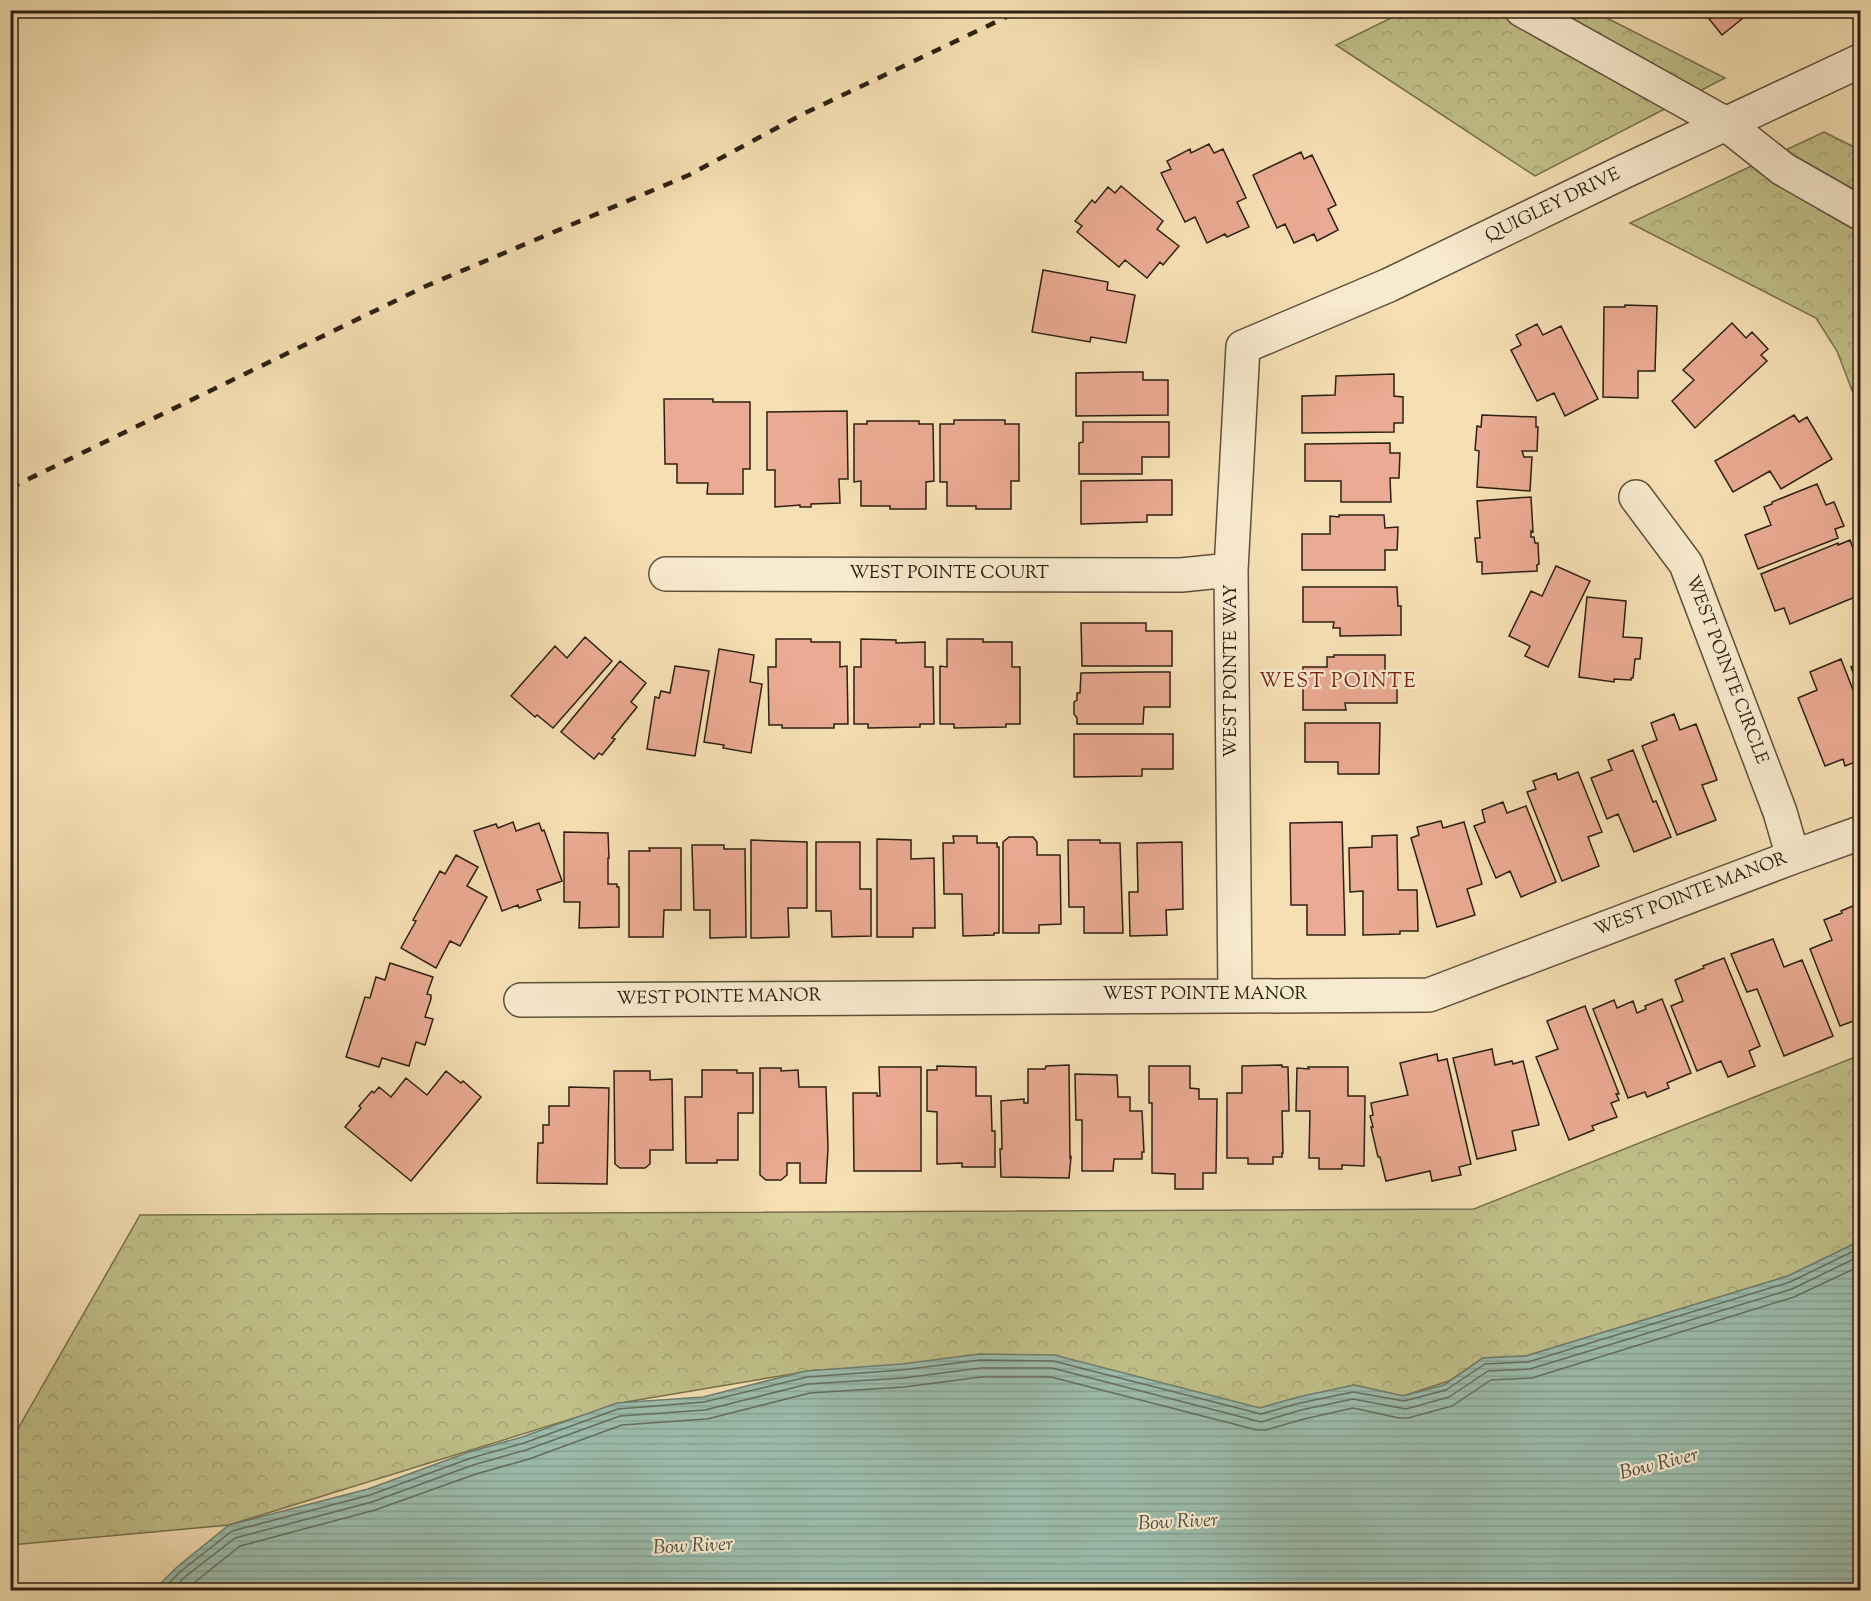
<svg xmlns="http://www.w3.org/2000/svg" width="1871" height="1601" viewBox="0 0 1871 1601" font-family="'Sorts Mill Goudy',serif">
<defs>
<pattern id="park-crowns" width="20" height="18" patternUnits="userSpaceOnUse" patternTransform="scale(1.5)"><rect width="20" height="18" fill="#c1c089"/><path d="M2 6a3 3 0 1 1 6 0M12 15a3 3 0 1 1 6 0" fill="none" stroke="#a6a575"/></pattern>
<pattern id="water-rules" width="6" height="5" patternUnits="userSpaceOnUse" patternTransform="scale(1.5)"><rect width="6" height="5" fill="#9cbdad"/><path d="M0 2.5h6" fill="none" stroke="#87a294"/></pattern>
</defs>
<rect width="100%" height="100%" fill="#f5dfb3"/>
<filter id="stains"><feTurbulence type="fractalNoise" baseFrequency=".00333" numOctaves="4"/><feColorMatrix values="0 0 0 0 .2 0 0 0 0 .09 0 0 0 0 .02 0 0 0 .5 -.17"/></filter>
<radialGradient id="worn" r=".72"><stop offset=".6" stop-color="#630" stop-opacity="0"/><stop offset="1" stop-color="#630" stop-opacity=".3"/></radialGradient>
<path fill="url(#park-crowns)" stroke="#76704e" stroke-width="1.5" d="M1405,11H1593L1725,78L1535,176L1336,45Z
M1824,132L1860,150V411L1837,351L1816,318L1630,223Z
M1860,1055V1241L1788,1276L1526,1356L1483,1358L1449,1381L1403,1396L1354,1385L1260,1408L816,1370L626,1402L229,1525L11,1545V1441L140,1215L1474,1209Z"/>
<path fill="url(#water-rules)" stroke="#6f7e70" stroke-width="1.5" d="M1860,1241V1590H154L177,1567L229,1525L368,1489L469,1452L522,1437L617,1403L703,1397L806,1371L902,1364L980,1354L1054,1355L1260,1408L1298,1397L1354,1385L1403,1396L1444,1385L1483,1358L1526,1356L1788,1276Z"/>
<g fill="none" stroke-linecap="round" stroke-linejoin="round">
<path stroke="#646e60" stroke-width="1.5" d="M162,1590L181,1571L232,1531L370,1495L471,1458L524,1443L618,1409L704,1402L807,1377L902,1370L980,1360L1053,1361L1261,1414L1300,1403L1353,1392L1404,1401L1446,1390L1485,1364L1528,1362L1790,1282L1860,1248
M172,1590L186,1576L235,1538L372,1502L473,1465L526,1450L620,1416L705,1410L808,1384L903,1378L981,1368H1052L1261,1422L1301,1410L1353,1399L1406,1409L1449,1397L1488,1371L1530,1369L1792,1289L1860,1256
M185,1590L240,1546L375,1510L476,1474L529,1459L622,1425L707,1419L810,1393L904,1387L981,1377H1051L1257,1430H1266L1304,1419L1353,1408L1399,1418H1408L1452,1406L1491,1380L1532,1378L1794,1297L1860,1266"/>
</g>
<path fill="#eaaa93" stroke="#2c2014" stroke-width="1.5" d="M1702,10H1749L1742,16L1743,18L1722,35Z
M1209,144L1214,153L1223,149L1246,198L1237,202L1249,227L1227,237L1225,234L1207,243L1195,217L1185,222L1161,173L1171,169L1167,161L1190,149L1191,153Z
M1301,152L1304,159L1312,155L1336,205L1328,209L1338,230L1317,241L1314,234L1294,243L1285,224L1277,228L1253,175Z
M1121,186L1163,221L1157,229L1179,246L1163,265L1160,262L1147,278L1125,260L1119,267L1077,232L1082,226L1075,221L1092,200L1095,203L1108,187L1115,193Z
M1043,270L1108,282L1107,290L1135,295L1126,343L1091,337L1090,342L1032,332Z
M1625,305L1657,306L1655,371H1638V398L1603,397L1604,307H1625Z
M1732,323L1746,338L1752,332L1768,349L1761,355L1767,361L1695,428L1672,401L1694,380L1683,370Z
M1537,324L1543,335L1561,326L1598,399L1565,416L1554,393L1537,401L1511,350L1521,345L1516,335Z
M1129,372H1143V380H1168V415L1076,416V373Z
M1394,374V396L1403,397V423H1394V432L1302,433V396L1335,395L1336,376Z
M664,399H713V402H750V469H743V494H707L708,483H677V464H665Z
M847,411L848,479H839L840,503L811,504V507H800V505L775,507V470H767V412Z
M1482,415L1536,417V427H1538L1537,451H1522L1524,457H1532L1530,491L1477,487L1479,451L1475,450L1477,426L1481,427Z
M1794,415L1799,422L1807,417L1832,459L1781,489L1770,471L1733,492L1715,461Z
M954,420H1005V424H1019V481H1011V509H976V506H947V482H940V424H954Z
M867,421H919V424H933L934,481L926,482V509H890V506H861V481L854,482V424H867Z
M1083,422H1169V457H1142V474H1079V443L1083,442Z
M1390,443V453H1400L1399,478H1390L1391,502H1341V481H1305V444Z
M1159,480H1172V515H1147V522L1081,524V481Z
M1817,484L1826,505L1834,502L1844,526L1835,529L1838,538L1758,569L1745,535L1771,525L1764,507L1772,504V502Z
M1531,497L1533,532L1531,531V537H1534L1535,543H1538L1539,564L1537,565V571L1482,574V562H1477L1475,538H1480L1477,501Z
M1339,515H1384L1385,528L1398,527L1397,550H1385V570H1302V534H1330V516L1339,517Z
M1850,540L1860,567L1855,570L1860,583V595L1790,624L1784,608L1775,611L1761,574L1838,543V545Z
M1556,566L1590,581L1548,667L1525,656L1530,646L1509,636L1531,591L1542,596Z
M1303,587H1397L1398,606H1401V635L1340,636V628H1333L1334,622H1303Z
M1587,597L1626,601L1623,637L1642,638L1640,659H1635L1633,678H1631V680L1614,679V682L1579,677Z
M1081,623H1146V631H1172V666H1082Z
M585,637L612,661L553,728L537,715L535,717L511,696L555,646L567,658Z
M776,639H811V642H840V667L847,666L848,724H834V728H782V725H769L768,667H776Z
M861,639L896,640V643L925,642V667H933L934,724H920V727L868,728V724H854V667H861Z
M947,639H983V642H1012V667H1020V724H1006V727L954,728V724H940V666L947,667Z
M719,649L754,655L750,682L762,684L751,753L723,748L724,745L704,742Z
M1334,655H1385V675H1397V703H1345L1346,710H1303V667H1327V657H1334Z
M1841,659L1860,708V760L1845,766L1843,759L1825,766L1798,698L1817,690L1810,672Z
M620,661L646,683L631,702L637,707L612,738L615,739L602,755L599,753L594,759L561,732Z
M1860,663V692L1851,667Z
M675,666L709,671L695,756L647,749L655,697L659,698L661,691L670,693Z
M1147,672H1170V707H1144L1143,724H1077V718L1074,714V702L1077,700V693H1080L1081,673Z
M1674,714L1680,730L1696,724L1717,780L1702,785L1716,820L1677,835L1642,746L1657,740L1651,723Z
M1305,723H1380L1379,774H1338V762H1305Z
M1074,734H1173V769H1142V776L1074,777Z
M1633,750L1653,802L1656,801L1671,837L1634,852L1618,814L1607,819L1591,778L1612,770L1608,760Z
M1578,772L1602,832L1588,837L1599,866L1562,881L1527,792L1536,789L1533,781L1556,773L1558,780Z
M1503,802L1507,813L1526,806L1556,882L1521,897L1510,871L1496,878L1474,826L1485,822L1482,810Z
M1441,821L1443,828L1464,822L1482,884L1467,889L1475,915L1437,927L1411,838L1419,835L1417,827Z
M513,822L516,831L539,823L542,831L544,830L562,881L537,890L541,900L519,908L518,905L502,911L474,831L496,824L498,828Z
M1342,822L1345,935H1307V905H1291L1290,823Z
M564,832L608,833L609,858H608V884H617V887H619V927L579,928L580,902H564Z
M1397,835L1398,890H1417L1418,931H1400V934L1363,935V891L1350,892L1349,848L1372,847V836Z
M953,836H977V843H997V847H999V933H994V935L963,936L962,894H944L943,843H954Z
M1009,837H1033L1037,842V855H1060L1061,924L1039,925V933H1003V842Z
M877,839L911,840V859L934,858L935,928H913V937H877Z
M751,840L807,842V908H788L789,937L751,938Z
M1068,840H1100V843H1120L1123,933H1084V907H1069Z
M816,842H860V889H871V936L832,937L831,911H816Z
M1182,842L1183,909L1166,910L1167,935L1130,936L1129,892H1138L1137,843Z
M692,845H724V849H745L746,937L710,938V910H694Z
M649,848H681V910H664L663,937H629V851H650Z
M456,855L478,867L467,886L487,897L460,946L450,941L436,968L401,948L416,921L413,920L440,871L445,874Z
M1860,903V1022L1859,1019L1840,1026L1810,949L1832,940L1824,920L1842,913L1841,911Z
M1773,939L1784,967L1802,960L1833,1036L1784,1056L1757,989L1747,992L1731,954Z
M1724,958L1760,1046L1749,1051L1755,1066L1728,1077L1721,1061L1697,1071L1671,1006L1683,1001L1675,980L1704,968L1703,966Z
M390,963L433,977L427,994L431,995V999L425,1017L433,1019L425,1045L416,1042L409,1066L382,1058L379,1067L346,1057L365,997L370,998L376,977L385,980Z
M1662,999L1691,1073L1667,1083L1669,1088L1647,1097L1645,1092L1628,1098L1593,1009L1614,1000L1617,1008L1633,1001L1637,1013L1646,1009L1645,1006Z
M1585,1006L1619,1094H1616L1619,1100L1611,1103L1617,1117L1592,1126L1594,1130L1569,1140L1536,1057L1558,1049L1547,1021Z
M1492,1049L1495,1065L1512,1061L1513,1064L1523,1061L1539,1125L1512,1131L1516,1150L1477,1159L1453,1058Z
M1437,1054L1438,1061L1447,1059L1471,1164L1459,1167L1461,1175L1432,1181L1430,1171L1386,1181L1380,1157H1378L1371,1127H1373L1370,1116L1373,1115L1371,1103L1408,1095L1400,1063Z
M1069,1065L1070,1158L1071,1157L1069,1178L1001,1177L1000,1149H1002L1001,1101L1024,1099V1103H1028V1069H1045L1046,1066Z
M1282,1065V1067H1288L1289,1111H1282L1283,1153H1282V1157H1273V1164H1248V1158H1227V1093H1242V1066Z
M937,1066L976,1067V1096H991L992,1131H995V1167H962V1163L937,1164V1112L927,1111V1070H937Z
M1149,1066H1190V1088L1199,1089V1099H1217L1216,1173H1203V1189H1175V1174L1152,1173V1103H1149Z
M879,1067H921V1171H854L853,1093H877V1096H880Z
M1308,1067H1348V1096H1365L1364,1166L1342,1165V1169H1319V1158H1309L1310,1111H1296L1297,1068L1309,1069Z
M760,1068H781V1071L798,1070L799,1087H826L828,1148L826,1183H800V1163H787V1175L781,1180H766L760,1175Z
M702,1070H737V1073H753V1113H738V1160H717V1163H686L685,1097H702Z
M446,1071L461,1083L463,1081L481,1097L411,1181L345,1127L361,1108L359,1106L372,1091L374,1093L379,1087L391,1097L406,1078L427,1095Z
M614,1071H650V1080L672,1079L673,1150H650V1164L645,1168H620L615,1164Z
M1075,1074L1117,1075L1118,1097H1130V1111H1142L1144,1152H1142V1159H1114L1113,1171H1082V1120H1076Z
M569,1087L609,1088L607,1184L537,1183L538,1143H543V1125H549V1106H569Z"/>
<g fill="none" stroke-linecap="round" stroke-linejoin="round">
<defs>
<path id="minor" d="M1522,10L1726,124L1783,169L1860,213
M1636,497L1686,564L1780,812L1793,857
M666,574L1181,575L1231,570
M1235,994L1231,570L1243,347L1389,285L1623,172L1860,61
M521,1000L1429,995L1793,857L1860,833"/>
</defs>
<use href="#minor" stroke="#5e503c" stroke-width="36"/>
<use href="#minor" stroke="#f8eace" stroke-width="33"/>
<path stroke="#2c2014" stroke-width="4.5" stroke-dasharray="10 10" stroke-linecap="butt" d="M10,488L426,286L689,175L803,114L1021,10"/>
</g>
<g text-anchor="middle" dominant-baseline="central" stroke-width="4.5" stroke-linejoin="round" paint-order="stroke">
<g font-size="18" fill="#2c2014" stroke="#f8eace">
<text transform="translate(1553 206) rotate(-26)">QUIGLEY DRIVE</text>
<text x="949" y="574">WEST POINTE COURT</text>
<text transform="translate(1726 670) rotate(69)">WEST POINTE CIRCLE</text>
<text transform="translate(1232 671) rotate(-90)">WEST POINTE WAY</text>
<text transform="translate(1691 895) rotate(-21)">WEST POINTE MANOR</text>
<text x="1205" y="995">WEST POINTE MANOR</text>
<text transform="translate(719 998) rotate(-1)">WEST POINTE MANOR</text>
</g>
<g font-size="20" letter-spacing="1.5" fill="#7a1f14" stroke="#f8eace">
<text x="1338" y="682">WEST POINTE</text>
</g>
<g font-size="20" font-style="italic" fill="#4e4f42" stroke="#f8eace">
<text transform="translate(1659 1465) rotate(-14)">Bow River</text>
<text transform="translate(1178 1523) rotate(-3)">Bow River</text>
<text transform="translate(693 1547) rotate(-3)">Bow River</text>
</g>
</g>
<rect width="1871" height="1601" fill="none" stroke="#f5dfb3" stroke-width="36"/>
<rect x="12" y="12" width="1847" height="1577" fill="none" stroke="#2c2014" stroke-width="3"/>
<rect x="18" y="18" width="1835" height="1565" fill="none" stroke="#2c2014" stroke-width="1.5"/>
<rect width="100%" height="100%" filter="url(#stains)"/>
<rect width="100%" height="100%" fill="url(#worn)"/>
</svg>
